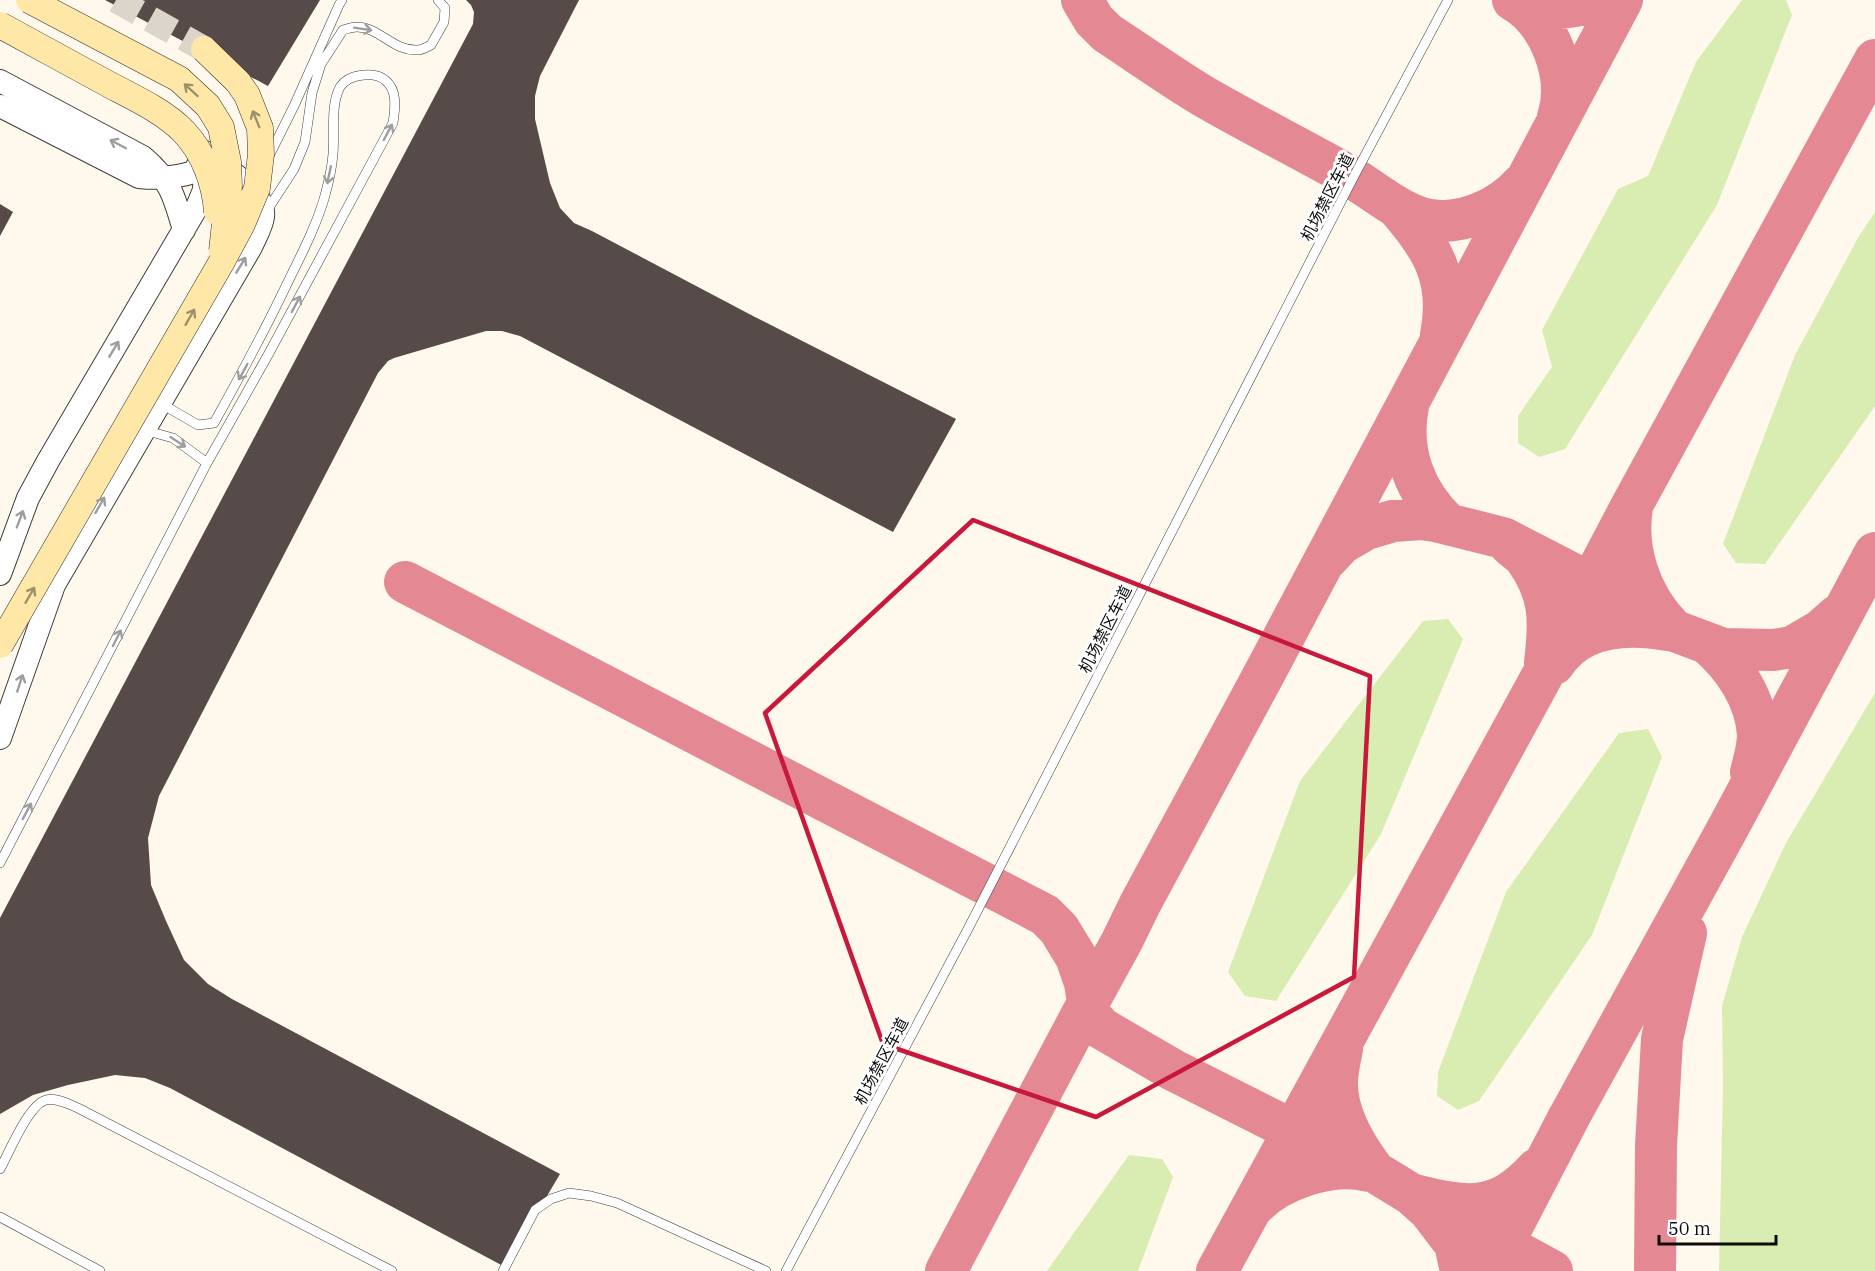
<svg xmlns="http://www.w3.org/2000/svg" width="1875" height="1271" viewBox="0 0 1875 1271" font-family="'IBM Plex Serif','Noto Sans SC',serif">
<rect width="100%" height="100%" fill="#fff8ec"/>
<path fill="#d9edb2" d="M1742,0H1786L1792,15L1717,205L1565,449L1539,457L1518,443V416L1552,367L1542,330L1618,189L1648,176L1696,62Z
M1875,212V406L1765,564L1736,563L1723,544L1795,355L1859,236Z
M1448,619L1463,639L1381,834L1276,1001L1245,996L1228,972L1300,781L1423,621Z
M1875,693V1271H1719L1723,1085L1722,1006L1742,937L1786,843Z
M1648,729L1662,757L1592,935L1479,1101L1458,1110L1437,1096L1438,1072L1506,892L1619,733Z
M1129,1155L1162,1159L1173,1177L1138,1271H1047Z"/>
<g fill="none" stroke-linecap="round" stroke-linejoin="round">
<path stroke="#e48894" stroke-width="42" d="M1082,0L1094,20L1107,33C1139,54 1170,76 1203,96C1251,124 1302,149 1351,177C1375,191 1404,217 1431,220C1463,225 1501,208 1522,184
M1513,0C1550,21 1571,77 1558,117
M1520,4C1547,9 1572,10 1598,0
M1396,206C1432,247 1452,278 1441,335
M1408,406C1399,452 1415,493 1448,524
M1632,507C1625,549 1640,595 1670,626
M1510,545C1515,550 1521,553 1525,558C1551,594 1550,621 1545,663
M1328,558L1342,543L1366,529L1393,521L1421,519L1435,521L1503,538L1592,584L1675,631L1723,649L1773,650L1792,647L1821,630L1838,615
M405,582L1045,915L1059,929L1076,957L1085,983L1090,1015L1101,1028L1173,1070L1375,1172L1411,1194L1552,1271
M1707,643C1734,666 1756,699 1758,735C1758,748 1754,760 1751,772
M1554,664C1579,625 1627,623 1668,630
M1342,1049C1340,1059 1337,1071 1337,1082C1336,1115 1356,1147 1375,1172
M1253,1207C1278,1180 1332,1161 1369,1171
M946,1271L1088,1003L1122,941L1140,904L1263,676L1622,0
M1217,1271L1541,678L1632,505L1875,60
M1461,1271L1455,1244L1429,1210L1411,1194C1466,1208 1496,1214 1537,1169
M1489,1271L1569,1117L1729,826L1875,553
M1655,1271L1656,1146L1662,1039L1686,933"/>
</g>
<path fill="#564b48" d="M105,0H320L268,86Z
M466,0H579L540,76L535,96V119L550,183L560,208L574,223L592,231L753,316L956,419L893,532L520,336L502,331H486L394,358L388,361L378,373L159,796L148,838L151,885L166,921L184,960L208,984L232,999L560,1174L505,1267L170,1088L145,1078L115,1075L68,1085L33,1095L0,1114V918L473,24L474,12L471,5Z
M0,204L13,212L0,236Z"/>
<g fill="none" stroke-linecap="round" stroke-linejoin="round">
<path stroke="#dbd5ca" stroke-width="26" stroke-dasharray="26 13" stroke-linecap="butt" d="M116,0L204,49"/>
<defs>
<path id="service" d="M268,158L294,106L339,5L342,0
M266,212L294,169L305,142L312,93L321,64L343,30C347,29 352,27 357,27C379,27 394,52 418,50C422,50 427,47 431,45L444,22L445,8L438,0
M144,430L173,438L207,463
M0,863L207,463L268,355L393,123C395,109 398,90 385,80C374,71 348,74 340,87C330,106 335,133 333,154C332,168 328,185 324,199C315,229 300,257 286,286C264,332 239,378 214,423L198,425L160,403
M0,1169C9,1153 28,1105 46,1100C56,1097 69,1104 78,1108L392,1271
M0,1217L100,1271
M503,1271L535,1210L551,1199L569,1193L591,1196L617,1203L766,1271
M786,1271L969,927L1353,178L1448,0"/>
<path id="tertiary" d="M0,81L143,157C171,181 174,196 184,230
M0,106L139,177C158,179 175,178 194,172L205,152
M0,574L28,498L48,461L197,207L204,190L205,165
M0,738L54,585L251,247C255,238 262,226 263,217C266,192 233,174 217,161"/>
</defs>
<use href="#service" stroke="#3f3f3f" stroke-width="10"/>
<use href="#tertiary" stroke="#3f3f3f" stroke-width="24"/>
<use href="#service" stroke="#fff" stroke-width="9"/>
<use href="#tertiary" stroke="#fff" stroke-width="22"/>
<defs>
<path id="secondary-bridge" d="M29,0L179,79L208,106L221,127L228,162L229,186L222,251
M0,25C37,45 73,65 110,85C135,98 165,112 184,132C204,153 215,183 217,212
M0,645L221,263L242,224L257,188L261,154L260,128L247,95L238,82L204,49"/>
</defs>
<use href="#secondary-bridge" stroke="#2e2e2e" stroke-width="27" stroke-linecap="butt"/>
<use href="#secondary-bridge" stroke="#ffe8a7" stroke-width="26"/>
</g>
<defs><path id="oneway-shaft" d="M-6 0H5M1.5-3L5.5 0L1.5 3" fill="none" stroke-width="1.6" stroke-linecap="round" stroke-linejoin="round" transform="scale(1.5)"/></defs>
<g stroke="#9e9e9e">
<use href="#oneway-shaft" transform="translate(363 29) rotate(9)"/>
<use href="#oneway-shaft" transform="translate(388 132) rotate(-62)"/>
<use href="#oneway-shaft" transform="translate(118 144) rotate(-152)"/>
<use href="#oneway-shaft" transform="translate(329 175) rotate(102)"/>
<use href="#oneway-shaft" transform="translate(241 265) rotate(-59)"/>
<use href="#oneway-shaft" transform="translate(296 304) rotate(-62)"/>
<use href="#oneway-shaft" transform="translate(114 349) rotate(-59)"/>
<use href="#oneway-shaft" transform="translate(243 372) rotate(119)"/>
<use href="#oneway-shaft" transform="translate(178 442) rotate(33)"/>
<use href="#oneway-shaft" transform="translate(100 505) rotate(-60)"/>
<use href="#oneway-shaft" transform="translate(20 519) rotate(-69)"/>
<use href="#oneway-shaft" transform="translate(117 638) rotate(-63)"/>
<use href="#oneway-shaft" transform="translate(20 683) rotate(-72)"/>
<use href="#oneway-shaft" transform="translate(27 811) rotate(-62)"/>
</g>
<g stroke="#9e9069">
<use href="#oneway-shaft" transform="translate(191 90) rotate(-138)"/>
<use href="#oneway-shaft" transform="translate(256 119) rotate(-112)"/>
<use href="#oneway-shaft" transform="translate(190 317) rotate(-60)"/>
<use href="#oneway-shaft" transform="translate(30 595) rotate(-60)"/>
</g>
<path fill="none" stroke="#c8193c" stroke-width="4.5" stroke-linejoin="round" d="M973,520L1370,676L1354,977L1096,1117L883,1044L765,713Z"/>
<g text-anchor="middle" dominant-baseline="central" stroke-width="6" stroke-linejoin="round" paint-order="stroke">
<g font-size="16" fill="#0c0c0c" stroke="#fff">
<text transform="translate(1327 197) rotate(-63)">机场禁区车道</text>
<text transform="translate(1105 629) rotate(-63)">机场禁区车道</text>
<text transform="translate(881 1061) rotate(-62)">机场禁区车道</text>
</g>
</g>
<path d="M1659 1235v9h117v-9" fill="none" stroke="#0c0c0c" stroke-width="3"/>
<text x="1668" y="1235" font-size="18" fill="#0c0c0c" stroke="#ffffff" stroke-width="4.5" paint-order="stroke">50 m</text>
</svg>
